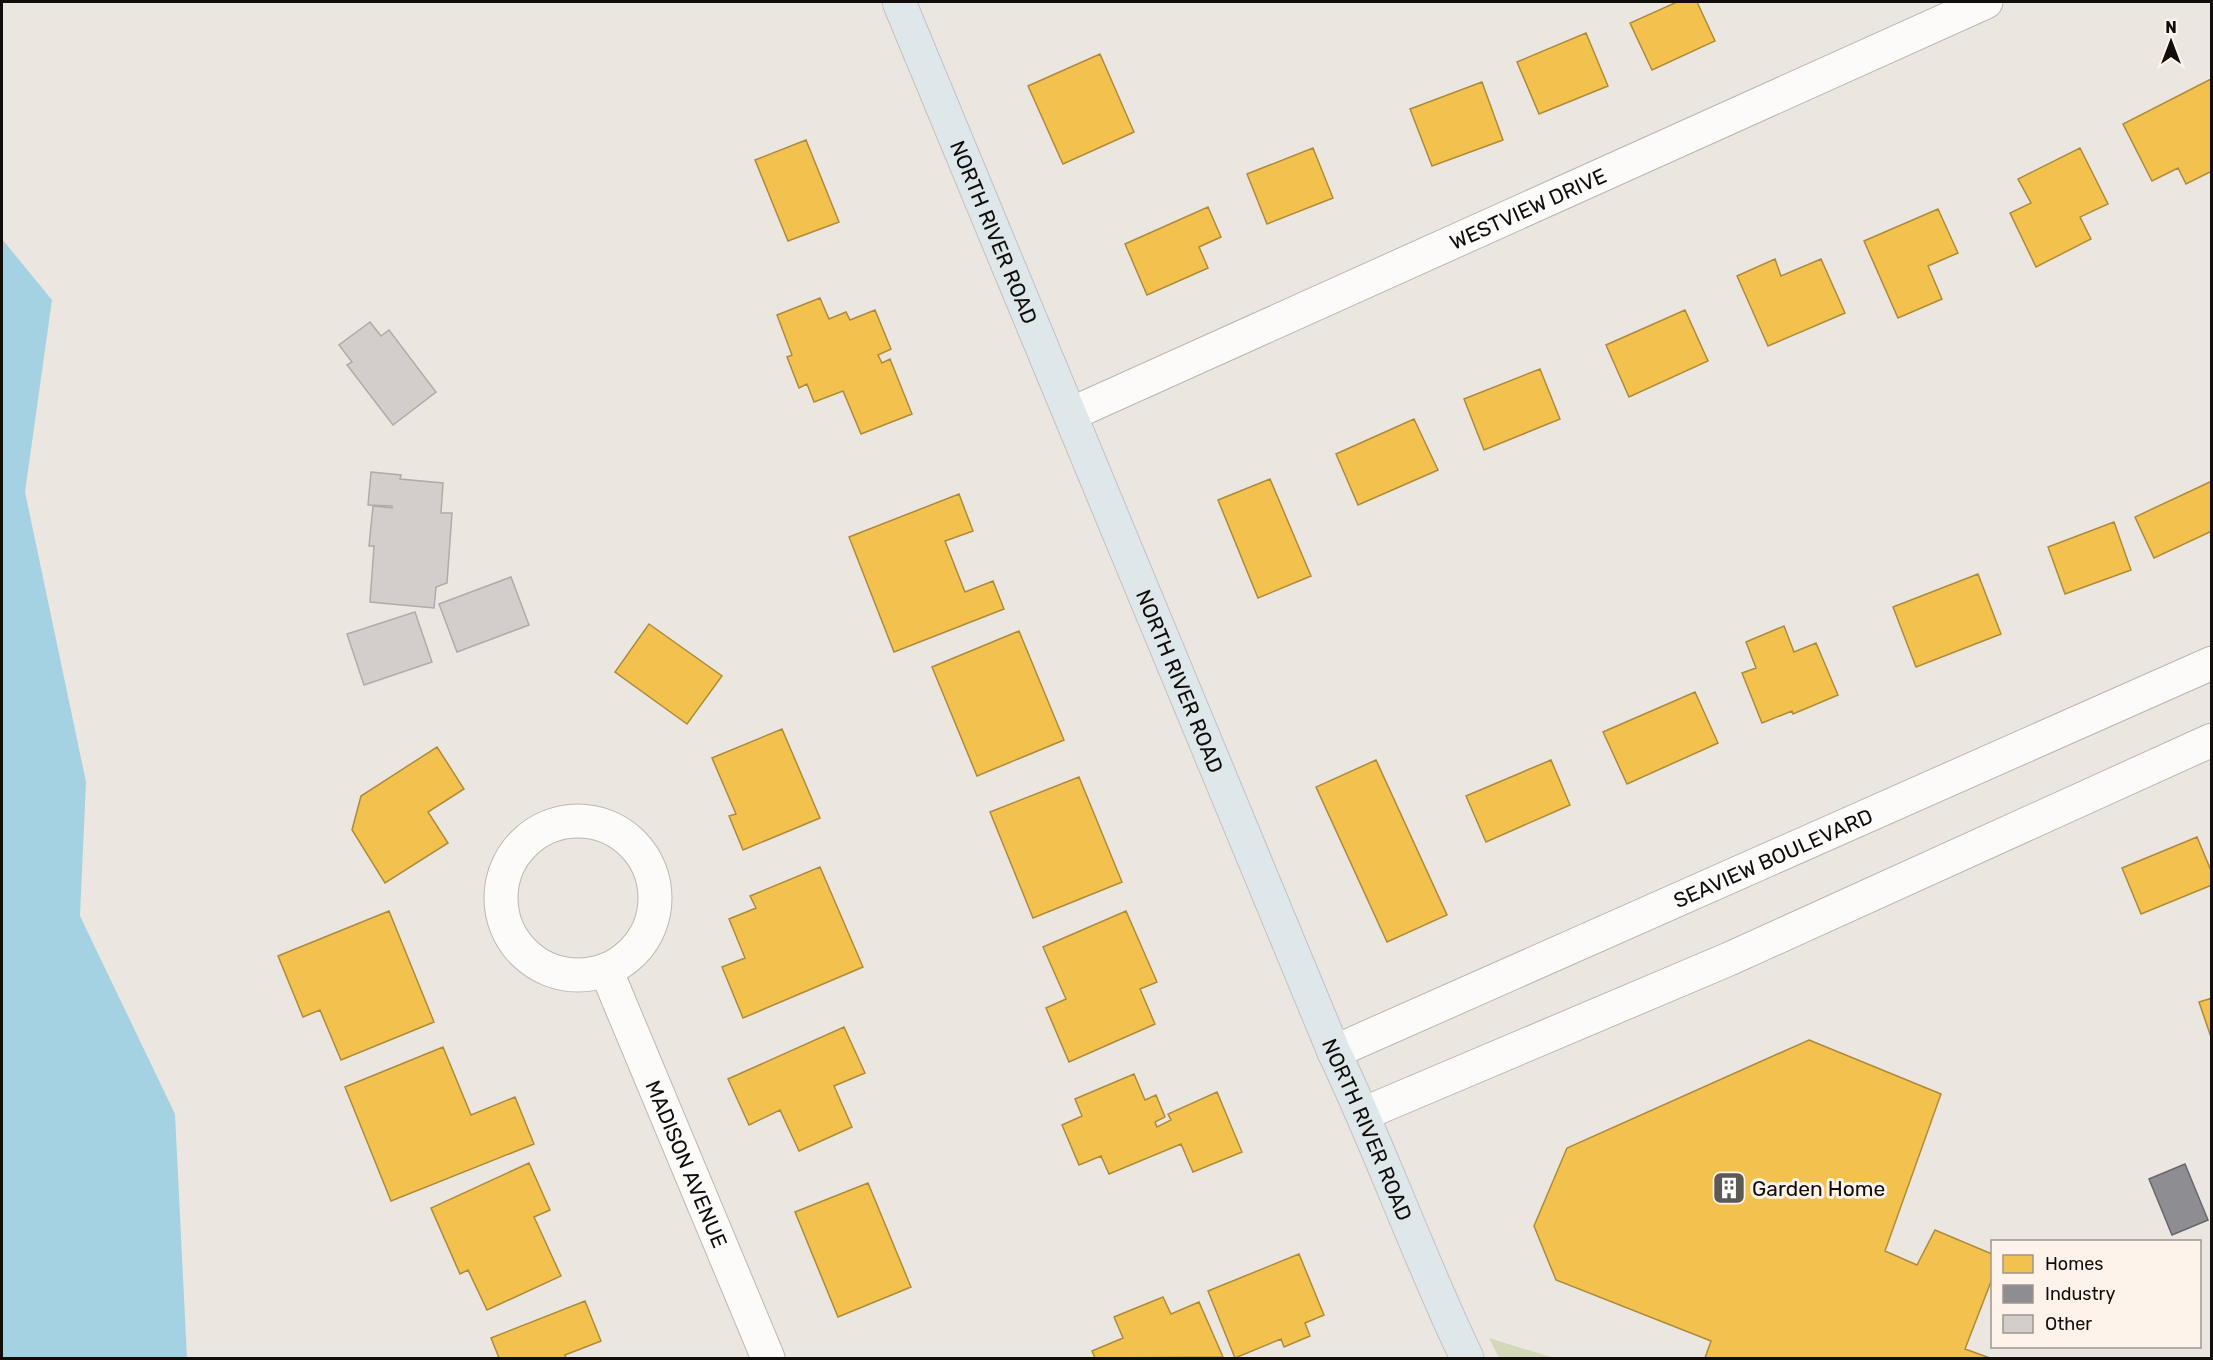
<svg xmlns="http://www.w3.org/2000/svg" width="2213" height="1360" viewBox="0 0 2213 1360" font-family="Rubik,sans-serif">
<rect width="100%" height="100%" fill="#ece6e1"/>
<path fill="#d3d8b9" d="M1489,1338L1554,1358H1499Z"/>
<path fill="#a5d2e2" d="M2,239L52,300L25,492L86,782L80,916L175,1114L187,1358H2Z"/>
<path fill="#f2c14e" stroke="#ae8b3a" stroke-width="1.5" d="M1677,2H1697L1715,41L1652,70L1630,23Z
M1586,33L1608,86L1539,114L1517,62Z
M1100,54L1134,132L1063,164L1028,86Z
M2211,79L2212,171L2186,184L2178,168L2152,181L2123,124Z
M1482,82L1503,140L1432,166L1410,109Z
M806,140L839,222L788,241L755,160Z
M1313,148L1333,198L1267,224L1247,174Z
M2080,148L2108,204L2080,217L2091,239L2036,267L2010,213L2031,203L2018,179Z
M1208,207L1221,237L1199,247L1208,268L1147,295L1125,244Z
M1938,209L1958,253L1928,266L1942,299L1898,318L1864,241Z
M1775,259L1781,276L1821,259L1845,313L1768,346L1737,276Z
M820,298L829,319L846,312L850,320L875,310L891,349L878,355L882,363L890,359L912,414L861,434L843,391L814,402L807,384L799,388L787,357L792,355L777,315Z
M1685,310L1708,361L1629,397L1606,345Z
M1540,369L1560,419L1484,450L1464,399Z
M1414,419L1438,470L1358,505L1336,454Z
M1270,479L1311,576L1258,598L1218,500Z
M2212,481V531L2154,558L2135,517Z
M959,494L973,531L945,541L965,592L993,581L1004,609L894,652L849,537Z
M2114,522L2131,570L2065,594L2048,547Z
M1978,574L2001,634L1916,667L1893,607Z
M649,624L722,676L687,724L615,672Z
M1784,626L1794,652L1816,643L1838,695L1793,714L1792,711L1762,723L1742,673L1756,668L1746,642Z
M1019,631L1064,740L977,776L932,667Z
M1695,692L1718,743L1627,784L1603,732Z
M782,729L820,818L743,850L729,816L736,814L712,758Z
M437,747L464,789L428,812L448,843L385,883L352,830L361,796Z
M1376,760L1447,915L1387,942L1316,787Z
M1551,760L1570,805L1486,842L1466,796Z
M1079,777L1122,882L1033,918L990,812Z
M2197,837L2212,873V885L2141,914L2122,868Z
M820,867L863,967L743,1018L722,967L745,958L729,919L756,908L750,896Z
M389,911L434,1022L341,1060L320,1010L303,1017L278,956Z
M1126,911L1157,982L1140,989L1155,1024L1069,1062L1046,1008L1066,999L1043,947Z
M2212,998V1040L2199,1002Z
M844,1027L865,1073L834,1086L852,1127L799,1151L780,1110L749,1125L728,1079Z
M1809,1040L1941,1094L1885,1251L1917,1265L1935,1230L1992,1254V1279L1965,1349L1990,1358H1705L1711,1341L1556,1280L1534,1226L1567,1148Z
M443,1047L471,1115L515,1097L534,1144L391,1201L345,1087Z
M1134,1074L1145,1100L1156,1095L1165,1117L1155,1122L1157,1127L1171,1120L1168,1114L1217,1092L1242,1152L1193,1172L1181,1144L1109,1174L1101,1156L1079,1165L1062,1125L1082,1116L1075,1099Z
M529,1163L550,1210L534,1217L561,1276L487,1310L468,1270L460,1274L431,1208Z
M868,1183L911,1287L838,1317L795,1212Z
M1299,1254L1324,1315L1305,1323L1310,1336L1284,1347L1281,1339L1235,1358L1208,1291Z
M1163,1297L1171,1314L1199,1302L1223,1357L1095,1358L1092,1351L1123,1338L1114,1317Z
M585,1301L601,1341L565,1355L566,1358H499L491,1338Z"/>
<path fill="#8d8d92" stroke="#686769" stroke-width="1.5" d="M2185,1164L2208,1220L2172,1235L2149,1179Z"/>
<path fill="#d3cecb" stroke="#b0aba8" stroke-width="1.5" d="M370,322L381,336L389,330L436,392L393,425L347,365L352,362L339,345Z
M371,472L401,475L400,479L443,483L441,513H452L447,583L436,587L434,608L370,602L374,546H369L373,506L392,508V506L368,505Z
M511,577L529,625L457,652L439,604Z
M415,612L432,662L364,685L347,634Z"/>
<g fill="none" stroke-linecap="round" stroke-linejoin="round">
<defs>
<g id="minor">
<path id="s1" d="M1071,414L1986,2"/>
<circle cx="578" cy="898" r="77"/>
<path id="s2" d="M606,970L768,1358"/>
<path id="s3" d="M1334,1052L2212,663"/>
<path d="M1363,1114L1729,959L2212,740"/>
</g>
<g id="major">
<path id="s4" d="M899,2L1334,1052C1382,1153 1419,1258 1467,1358"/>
</g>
</defs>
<use href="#minor" stroke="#bbb7b3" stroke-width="35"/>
<use href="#major" stroke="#c3c1bf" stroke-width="35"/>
<use href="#minor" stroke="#fcfbfa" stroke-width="33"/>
<use href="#major" stroke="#dee7ea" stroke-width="33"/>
</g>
<defs>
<symbol id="building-square" viewBox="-11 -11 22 22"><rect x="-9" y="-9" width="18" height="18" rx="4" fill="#5d5955" stroke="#fef3ea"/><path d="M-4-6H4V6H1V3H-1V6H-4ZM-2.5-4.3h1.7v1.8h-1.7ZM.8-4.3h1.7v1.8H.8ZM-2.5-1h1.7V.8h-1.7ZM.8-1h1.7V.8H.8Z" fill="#fff"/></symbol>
</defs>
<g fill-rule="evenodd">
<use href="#building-square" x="1710" y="1169" width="38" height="38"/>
</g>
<g text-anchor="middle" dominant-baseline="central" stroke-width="6" stroke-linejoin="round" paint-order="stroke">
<g font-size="21" fill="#100d0a" stroke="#fef3ea">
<text stroke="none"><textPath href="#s1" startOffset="501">WESTVIEW DRIVE</textPath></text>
<text stroke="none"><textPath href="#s4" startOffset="249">NORTH RIVER ROAD</textPath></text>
<text stroke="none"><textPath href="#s4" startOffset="735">NORTH RIVER ROAD</textPath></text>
<text stroke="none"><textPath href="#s3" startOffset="480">SEAVIEW BOULEVARD</textPath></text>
<text stroke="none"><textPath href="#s4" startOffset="1221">NORTH RIVER ROAD</textPath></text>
<text stroke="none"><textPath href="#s2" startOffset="210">MADISON AVENUE</textPath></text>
</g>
<g font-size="21" fill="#100d0a" stroke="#fef3ea" text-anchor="start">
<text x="1752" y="1188">Garden Home</text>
</g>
</g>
<rect width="2213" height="1360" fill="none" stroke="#100d0a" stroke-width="6"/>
<rect x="1991" y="1240" width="210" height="108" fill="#fef3ea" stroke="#9f9790" stroke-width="1.5"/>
<rect x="2003" y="1255" width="30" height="18" fill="#f2c14e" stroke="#9f9790" stroke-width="1.5"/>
<text x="2045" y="1270" font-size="18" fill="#100d0a">Homes</text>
<rect x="2003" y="1285" width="30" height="18" fill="#8d8d92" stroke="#9f9790" stroke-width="1.5"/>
<text x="2045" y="1300" font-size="18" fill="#100d0a">Industry</text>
<rect x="2003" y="1315" width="30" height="18" fill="#d3cecb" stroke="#9f9790" stroke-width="1.5"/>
<text x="2045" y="1330" font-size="18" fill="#100d0a">Other</text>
<g transform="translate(2171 42)" stroke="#fef3ea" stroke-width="4.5" paint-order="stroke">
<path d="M0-4.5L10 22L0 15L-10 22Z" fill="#100d0a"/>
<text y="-9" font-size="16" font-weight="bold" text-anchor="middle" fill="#100d0a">N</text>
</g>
</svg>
